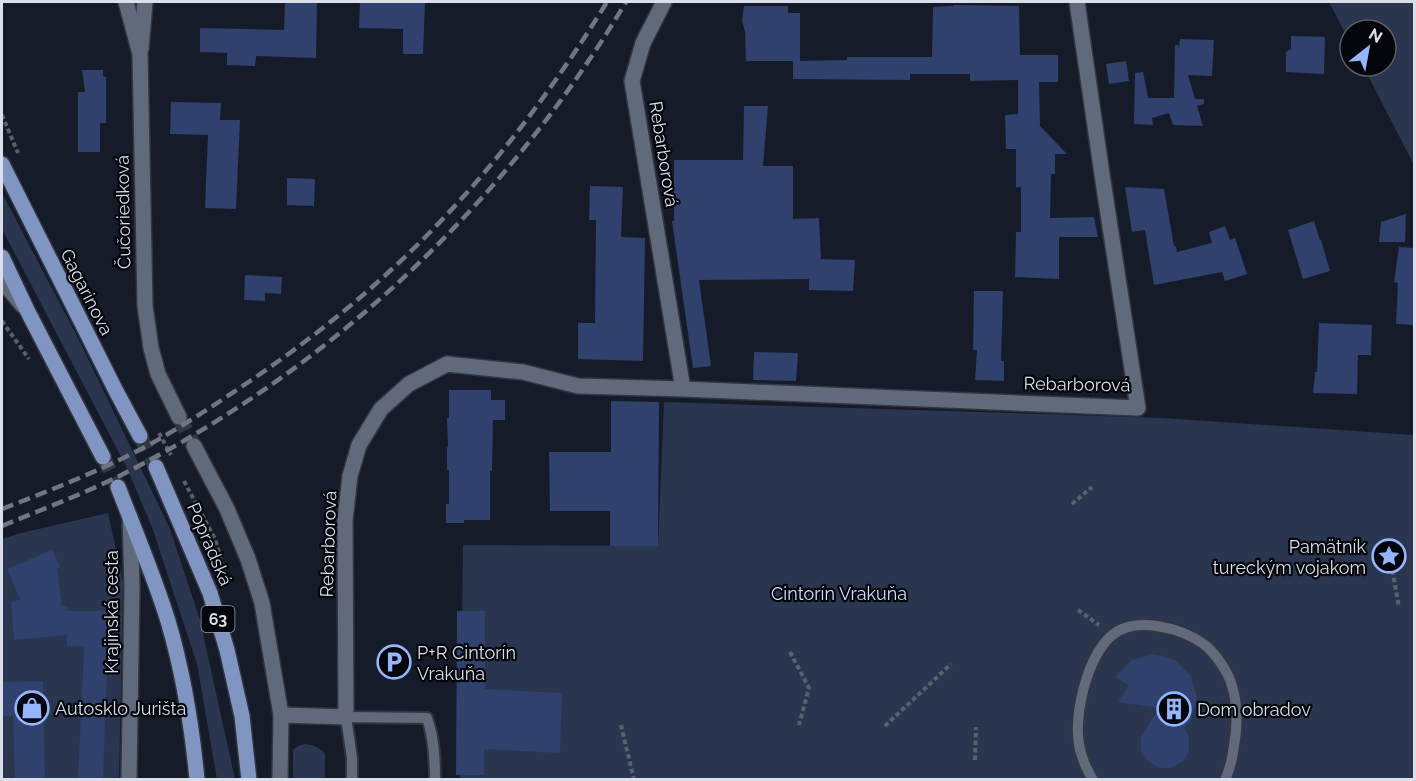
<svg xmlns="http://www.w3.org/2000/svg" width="1416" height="781" viewBox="0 0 1416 781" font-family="Raleway,sans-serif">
<rect width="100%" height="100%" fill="#151b29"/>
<path fill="#2a364f" d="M1329,2H1414V165L1363,66H1386V30H1350V42Z
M2,193L80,342L170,529L200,620L235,779H217L197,664L152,527L126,466L2,229Z
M664,402L1162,418L1414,435V779L460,780L463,545L658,546Z
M108,513L123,582L119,779H2V539L21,533Z
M305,744C313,745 320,747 325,754V779H293V750L298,746Z"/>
<path fill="#2f416c" d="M285,2H317L316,58L256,56L255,66L227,65V53L200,52V28L284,30Z
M360,2H425L423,54H403V29L359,28Z
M953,5L1019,6L1020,55H1058V82H1039L1040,126L1067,154H1055V174H1051L1050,218L1094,217L1098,237H1059V279L1015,277L1016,232H1021V187H1016V149H1006L1005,115L1018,114V80L970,81V74H910V80L793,79V61H746L745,31L742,21L744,6H788V13H800V61L847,60V57H932L933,7L953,6Z
M1291,36L1325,37L1324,74L1286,72V52L1291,49Z
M1180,39L1214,40L1212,76L1188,75L1195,99H1204V104L1197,106L1203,126L1173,125L1169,113L1152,118L1153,125L1134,124L1135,73L1143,72L1148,98H1174L1175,45H1178L1179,48Z
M1126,61L1129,81L1109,84L1106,64Z
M82,70H103V76L106,77V123H100V152H78V92H85Z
M171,102L221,103L220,120H240L236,209L205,208L208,135L170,134Z
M744,106H768L763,166H793V219L819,218L821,259L855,260L853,291L809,290V279L699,280L711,366L693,368L672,221H674V160H743Z
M287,178L315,179L314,206L287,205Z
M590,186L623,187L621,237L645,238L643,361L578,359V323H595L596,220H589Z
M1125,187L1164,189L1174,246H1176L1177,252L1212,243L1209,232L1225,226L1230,240L1235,238L1247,274L1225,281L1222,272L1154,285L1145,230L1132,232Z
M1406,214L1405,242H1379L1381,222Z
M1314,221L1320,240H1321L1330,271L1303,279L1288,230Z
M1399,247L1414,248V325L1396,324L1398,283L1394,282Z
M245,275L282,277L281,294L265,293V301L244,300Z
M974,291H1003L1001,361H1004V381L975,380L977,350H973Z
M1319,323L1372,325L1371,355H1358L1357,394L1313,393L1315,372H1317Z
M754,352L798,353L796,381L753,380Z
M449,390H491V400H505V420H493L492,471H490V520H464V523H446V504H449V470H447V447H448L447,418H449Z
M611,401L659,402L658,546H610V511H550L549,452H611Z
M52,550L60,567L57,568L62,606H67L68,611H109L103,780H78L84,646H67V635L14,640L11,602L20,599L7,569Z
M457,611H485V689L562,693L560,753L484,749V775H456Z
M1154,654L1175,660L1191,676L1197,698L1191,720L1184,728L1189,737V751L1183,761L1171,768H1159L1148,761L1141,750V737L1159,708L1118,702L1129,685L1115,677L1132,660Z
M43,681L45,778L15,779L13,716H2V682Z"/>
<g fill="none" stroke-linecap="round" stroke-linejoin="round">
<path stroke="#333846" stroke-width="15" stroke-dasharray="15 8" stroke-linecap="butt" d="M179,417L194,446"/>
<path stroke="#333846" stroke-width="15" stroke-dasharray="15 8" stroke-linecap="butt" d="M140,436L156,467
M103,457L118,487"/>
<defs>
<path id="lane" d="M352,780V758L346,717L427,718C434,738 435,758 435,780
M1093,780C1089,773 1085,766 1083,759C1074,737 1078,710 1084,687C1089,669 1097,649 1111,636C1135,615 1182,628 1205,645C1215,653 1229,673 1232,686C1237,701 1237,716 1236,731C1234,747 1232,765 1225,780"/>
<path id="street" d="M664,2L643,43L632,81L683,389
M141,49L145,2
M2,281L23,306
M281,715L346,717L345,520L350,476L359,445L381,409L409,384L447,364L523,372L578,386L683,389L1138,408L1103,181L1077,2
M129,780L132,586L130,517"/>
<path id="secondary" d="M126,2L140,54L145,306L151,348L158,374L179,417
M194,446L227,509L248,559L262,603L281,715L280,780"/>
<path id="primary" d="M2,164L116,391L140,436
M2,257L28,312L103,457
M156,467L210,593L227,650L242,716L249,780
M118,487C135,531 154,576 168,621C183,672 192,726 197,780"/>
</defs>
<use href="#lane" stroke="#323641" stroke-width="14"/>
<use href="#street" stroke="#323641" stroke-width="18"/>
<use href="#secondary" stroke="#323641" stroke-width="18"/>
<use href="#primary" stroke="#323641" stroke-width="18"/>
<path stroke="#5a606c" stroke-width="4" stroke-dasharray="4.5 3" stroke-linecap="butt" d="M2,115L18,153
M2,321L29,359
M159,433L171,455
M184,481L215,539L227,581
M1072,504L1092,487
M1391,563L1399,607
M1078,610L1099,625
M790,652L809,688L799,725
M621,725L634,780
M885,726L951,664
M975,760L976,727"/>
<use href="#lane" stroke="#616a7b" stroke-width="10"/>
<use href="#street" stroke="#616a7b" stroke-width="15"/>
<use href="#secondary" stroke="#616a7b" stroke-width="15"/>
<use href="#primary" stroke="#8095c1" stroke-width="15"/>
<path stroke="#717682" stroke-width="4.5" stroke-dasharray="12 6" stroke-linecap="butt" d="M2,509C51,490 100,471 147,446C183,426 216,404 250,381C300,347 348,310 392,269C477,191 547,99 607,2
M2,526C45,508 89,492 131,470C338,362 506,202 626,2"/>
</g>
<defs>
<symbol id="sight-ring" viewBox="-11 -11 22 22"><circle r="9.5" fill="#04060c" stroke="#95b6fd" stroke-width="1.5"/><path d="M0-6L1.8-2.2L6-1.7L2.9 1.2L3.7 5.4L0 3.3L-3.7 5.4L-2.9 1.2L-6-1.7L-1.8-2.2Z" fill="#95b6fd"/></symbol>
<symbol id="parking-ring" viewBox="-11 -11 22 22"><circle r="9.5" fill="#04060c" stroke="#95b6fd" stroke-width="1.5"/><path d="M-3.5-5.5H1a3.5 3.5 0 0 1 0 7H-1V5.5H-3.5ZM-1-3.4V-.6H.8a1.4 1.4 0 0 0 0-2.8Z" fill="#95b6fd"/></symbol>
<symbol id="shop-ring" viewBox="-11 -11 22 22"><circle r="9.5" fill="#04060c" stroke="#95b6fd" stroke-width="1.5"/><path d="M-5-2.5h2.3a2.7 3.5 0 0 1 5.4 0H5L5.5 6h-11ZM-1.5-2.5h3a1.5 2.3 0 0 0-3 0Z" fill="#95b6fd"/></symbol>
<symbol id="building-ring" viewBox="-11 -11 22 22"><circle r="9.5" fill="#04060c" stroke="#95b6fd" stroke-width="1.5"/><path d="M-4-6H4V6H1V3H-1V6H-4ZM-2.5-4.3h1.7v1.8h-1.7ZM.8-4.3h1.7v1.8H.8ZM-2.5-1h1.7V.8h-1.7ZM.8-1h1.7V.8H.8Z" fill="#95b6fd"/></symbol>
</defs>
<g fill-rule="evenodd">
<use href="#sight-ring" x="1370" y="537" width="38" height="38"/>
<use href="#parking-ring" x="375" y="643" width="38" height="38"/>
<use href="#shop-ring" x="13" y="689" width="38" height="38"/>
<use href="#building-ring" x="1155" y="690" width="38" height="38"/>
</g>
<g text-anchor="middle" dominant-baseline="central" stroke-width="4.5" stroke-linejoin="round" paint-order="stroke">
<rect fill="#04060c" stroke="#9a9ea7" stroke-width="1.5" x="201.5" y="606" width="33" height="26" rx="4.5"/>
<g font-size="16" font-weight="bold" fill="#dadfe9">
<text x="218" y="619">63</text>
</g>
<g font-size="18" fill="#dadfe9" stroke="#04060c">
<text transform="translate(664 154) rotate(81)">Rebarborová</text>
<text transform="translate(123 212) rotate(-91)">Čučoriedková</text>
<text transform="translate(87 292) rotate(63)">Gagarinova</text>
<text transform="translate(1077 384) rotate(1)">Rebarborová</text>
<text transform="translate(210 544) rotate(67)">Popradská</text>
<text transform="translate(328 544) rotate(-88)">Rebarborová</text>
<text transform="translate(111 612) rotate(-90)">Krajinská cesta</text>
</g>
<g font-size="18" fill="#dadfe9" stroke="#04060c" text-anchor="start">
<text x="1366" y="546" text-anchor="end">Pamätník<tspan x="1366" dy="21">tureckým vojakom</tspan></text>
<text x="417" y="652">P+R Cintorín<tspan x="417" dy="21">Vrakuňa</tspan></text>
<text x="55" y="708">Autosklo Jurišta</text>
<text x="1197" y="709">Dom obradov</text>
</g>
<g font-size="18" fill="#d0defb" stroke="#04060c">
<text x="839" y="593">Cintorín Vrakuňa</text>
</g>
</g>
<rect width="1416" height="781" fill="none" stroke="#dadfe9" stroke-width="6"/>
<g transform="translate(1368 48) rotate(31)"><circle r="28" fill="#04060c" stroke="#5a5d64" stroke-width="1.5"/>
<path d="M0-4.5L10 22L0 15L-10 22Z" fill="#95b6fd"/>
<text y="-9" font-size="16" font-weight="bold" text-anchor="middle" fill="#dadfe9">N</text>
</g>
</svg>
